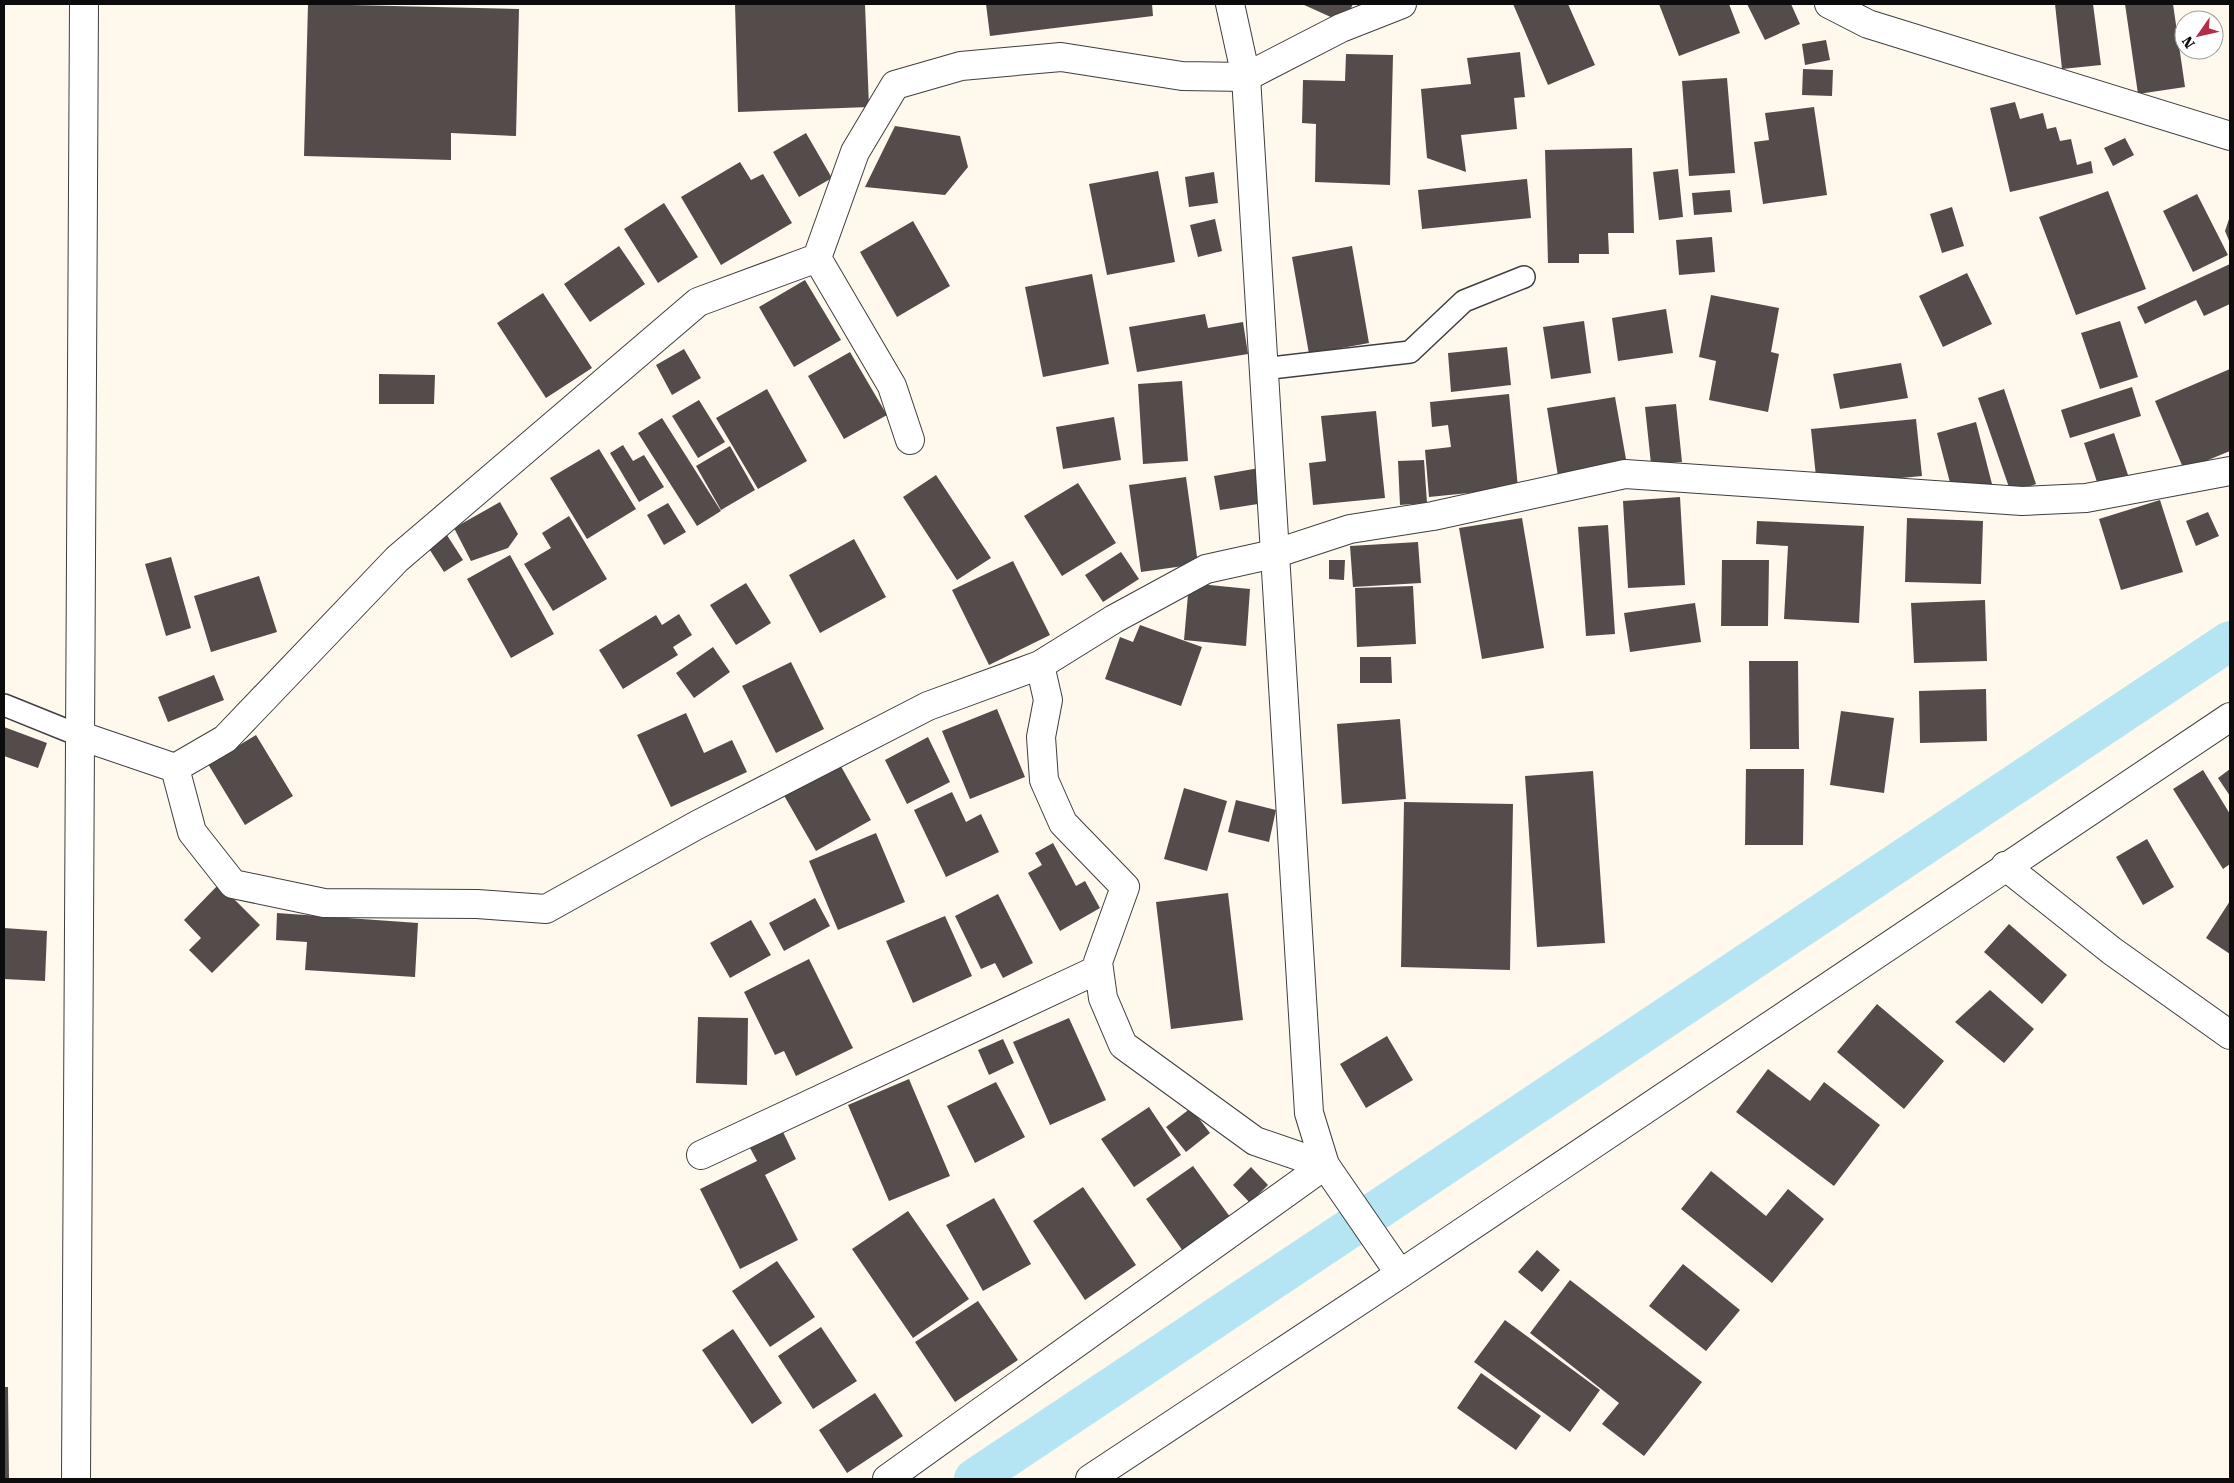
<svg xmlns="http://www.w3.org/2000/svg" width="2234" height="1483" viewBox="0 0 2234 1483" font-family="'Roboto Serif',serif">
<rect width="100%" height="100%" fill="#fef8ed"/>
<g fill="none" stroke-linecap="round" stroke-linejoin="round">
<path stroke="#b5e5f2" stroke-width="40" d="M974,1479L2230,641"/>
</g>
<path fill="#544c4a" d="M308,4L519,9L516,136L451,133V160L304,156Z
M735,4H865L869,107L738,112Z
M986,4H1152L1153,16L990,36Z
M1302,4H1353L1344,23Z
M1513,4H1568L1595,65L1548,85Z
M1659,4H1729L1740,33L1679,56Z
M1747,4H1791L1800,24L1765,40Z
M2055,4H2093L2101,65L2062,69Z
M2125,4H2173L2185,87L2138,94Z
M1826,40L1830,60L1805,65L1802,44Z
M1520,52L1525,97L1514,98L1517,129L1461,135L1466,172L1427,158L1421,89L1471,84L1467,58Z
M1346,54L1393,55L1390,185L1315,182L1316,124L1302,123L1303,80L1345,81Z
M1803,69L1833,70L1832,96L1802,95Z
M1727,78L1735,173L1689,176L1682,81Z
M2015,102L2020,119L2043,113L2047,129L2056,127L2060,141L2071,139L2077,165L2091,161L2093,173L2010,192L1990,108Z
M1814,107L1827,195L1763,204L1754,142L1769,140L1765,113Z
M895,126L960,136L968,167L945,195L865,187Z
M806,133L832,178L799,197L773,152Z
M2125,138L2134,155L2113,166L2104,148Z
M1632,148L1634,233H1608L1609,254H1579V263H1548L1545,150Z
M740,162L751,180L763,174L792,223L721,265L681,197Z
M1678,169L1683,217L1659,220L1653,172Z
M1158,171L1175,262L1107,275L1089,184Z
M1214,172L1218,203L1189,207L1185,177Z
M1527,179L1531,218L1422,229L1418,190Z
M1730,190L1732,212L1694,215L1692,193Z
M2108,191L2146,289L2076,315L2039,217Z
M2197,194L2228,255L2193,272L2163,211Z
M664,203L698,257L658,283L624,229Z
M1952,207L1964,246L1942,253L1930,214Z
M2230,216V243L2225,231Z
M1215,219L1222,251L1198,257L1190,225Z
M913,221L950,286L897,317L860,252Z
M1712,237L1715,272L1679,275L1676,240Z
M619,246L645,284L590,322L564,284Z
M1352,246L1369,343L1309,354L1292,257Z
M2230,264V304L2204,316L2196,300L2145,324L2137,307Z
M1967,273L1992,324L1943,347L1919,296Z
M1092,274L1109,364L1043,377L1025,287Z
M805,280L841,340L794,367L759,307Z
M543,293L592,368L546,398L497,323Z
M1711,295L1779,308L1771,352L1779,354L1768,412L1709,400L1716,361L1699,357Z
M1666,309L1673,353L1618,361L1612,318Z
M1205,314L1208,328L1243,322L1248,354L1137,372L1129,327Z
M1584,321L1591,373L1551,379L1543,327Z
M2120,321L2138,377L2100,389L2081,333Z
M1507,347L1511,385L1451,392L1448,353Z
M684,349L701,378L672,395L656,365Z
M850,352L887,415L844,439L808,376Z
M1901,363L1908,398L1840,409L1833,374Z
M2230,369V451L2184,470L2155,401Z
M379,374L435,375L434,404H379Z
M1182,381L1188,461L1143,464L1138,384Z
M2132,387L2141,416L2070,438L2061,410Z
M767,389L807,461L758,489L716,418Z
M2004,389L2036,484L2011,493L1978,398Z
M1509,394L1518,488L1429,497L1425,450L1451,447L1448,425L1432,427L1430,402Z
M1615,397L1627,465L1558,476L1547,408Z
M699,400L725,442L698,458L672,416Z
M1676,404L1682,462L1651,464L1645,407Z
M1376,411L1385,498L1313,505L1309,463L1326,461L1321,416Z
M1114,417L1121,460L1063,469L1056,427Z
M662,418L721,511L697,526L638,433Z
M1916,419L1922,476L1817,486L1811,429Z
M1976,422L1992,484L1953,494L1937,433Z
M2114,433L2128,475L2098,485L2084,443Z
M623,445L633,461L644,455L664,487L639,502L610,453Z
M730,446L755,490L721,510L696,466Z
M599,449L636,509L587,539L550,478Z
M1424,460L1427,503L1400,505L1398,461Z
M1259,468L1264,503L1220,510L1214,476Z
M936,475L991,558L957,580L903,497Z
M1186,477L1198,564L1141,572L1129,485Z
M1078,483L1116,543L1062,576L1024,516Z
M1680,497L1685,585L1628,588L1623,501Z
M2160,500L2183,572L2121,590L2099,519Z
M500,502L518,534L508,548L471,561L454,528Z
M668,503L686,532L664,545L647,515Z
M2208,512L2219,536L2196,546L2186,521Z
M569,516L607,579L553,611L524,564L551,548L542,533Z
M1522,518L1544,648L1482,659L1459,528Z
M1907,518L1983,521L1981,584L1905,582Z
M1757,521L1864,526L1859,623L1784,619L1788,546L1756,544Z
M1608,525L1615,634L1586,636L1578,527Z
M445,532L463,560L444,572L426,544Z
M854,539L886,597L820,633L789,575Z
M1418,542L1421,583L1353,587L1350,546Z
M1121,552L1139,579L1103,602L1085,575Z
M510,555L554,634L511,658L467,579Z
M171,557L191,628L166,636L145,564Z
M1329,560H1345L1344,580L1329,579Z
M1722,560H1769L1768,626H1721Z
M1013,561L1050,635L989,665L952,590Z
M259,576L277,632L211,652L194,596Z
M746,583L771,623L736,645L710,605Z
M1189,583L1250,589L1246,646L1184,640Z
M1413,586L1416,644L1357,647L1355,588Z
M1985,600L1987,661L1914,663L1911,603Z
M1695,603L1701,642L1630,652L1624,613Z
M679,614L692,635L673,647L678,655L623,689L599,650L656,615L662,625Z
M1140,625L1202,647L1181,706L1105,679L1120,637L1133,642Z
M713,647L730,672L694,698L676,673Z
M1360,657H1391L1392,683H1360Z
M1749,661H1798L1799,749H1750Z
M791,662L824,729L776,753L742,686Z
M214,675L224,700L168,722L158,697Z
M1986,689L1987,741L1920,743L1919,691Z
M997,709L1025,777L970,799L942,731Z
M1841,711L1894,718L1884,793L1830,785Z
M686,713L704,753L732,740L747,772L671,807L637,735Z
M1400,719L1406,799L1342,804L1337,724Z
M4,727L47,743L38,768L4,756Z
M256,735L293,796L245,825L208,764Z
M928,737L950,782L907,804L885,760Z
M838,761L871,820L816,851L782,792Z
M1746,769H1804L1803,845H1745Z
M2230,769V796L2218,778Z
M2203,770L2230,814V864L2223,869L2173,789Z
M1593,771L1605,943L1537,947L1525,776Z
M1184,788L1227,801L1207,871L1164,859Z
M952,792L966,822L981,814L999,852L946,877L914,810Z
M1236,800L1276,810L1269,842L1228,832Z
M1404,802L1513,804L1510,970L1401,967Z
M876,833L905,902L838,930L809,861Z
M2147,839L2174,887L2143,905L2116,857Z
M1053,843L1076,886L1085,881L1100,908L1060,931L1028,873L1042,865L1035,853Z
M219,884L260,925L212,973L189,950L201,938L184,920Z
M1228,893L1243,1020L1171,1029L1156,902Z
M998,894L1033,963L1003,978L995,963L981,969L955,916Z
M815,898L830,926L784,951L769,923Z
M2230,901V954L2206,938Z
M277,913L418,923L415,977L305,970L307,942L276,940Z
M945,916L972,976L913,1003L886,941Z
M751,920L771,955L730,978L710,943Z
M2009,924L2067,975L2042,1004L1984,952Z
M4,928L47,931L45,981L4,979Z
M809,959L853,1048L796,1076L784,1051L775,1055L744,992Z
M1990,990L2034,1029L2004,1063L1955,1022Z
M1877,1004L1944,1061L1904,1109L1837,1052Z
M698,1017L748,1018L747,1085L696,1083Z
M1069,1018L1106,1100L1050,1125L1013,1042Z
M1387,1036L1413,1080L1366,1108L1340,1064Z
M1003,1039L1014,1063L989,1075L978,1050Z
M1768,1069L1810,1101L1824,1082L1880,1125L1834,1186L1736,1112Z
M909,1079L950,1176L889,1201L848,1105Z
M996,1082L1025,1137L975,1163L947,1106Z
M1149,1107L1181,1155L1134,1187L1101,1139Z
M1191,1108L1210,1133L1186,1152L1166,1127Z
M783,1132L796,1159L765,1175L798,1240L740,1269L700,1189L757,1161L750,1148Z
M1193,1166L1233,1221L1185,1254L1146,1199Z
M1251,1167L1268,1185L1250,1203L1233,1185Z
M1711,1171L1766,1216L1788,1189L1824,1219L1772,1283L1681,1209Z
M1083,1187L1136,1265L1085,1300L1033,1221Z
M994,1198L1031,1264L983,1291L946,1225Z
M908,1211L969,1299L913,1338L852,1249Z
M1537,1250L1560,1270L1542,1292L1518,1272Z
M777,1261L815,1317L770,1347L732,1291Z
M1683,1264L1740,1310L1706,1351L1649,1306Z
M1570,1280L1702,1382L1644,1456L1602,1424L1619,1403L1530,1333Z
M978,1301L1018,1360L955,1402L915,1342Z
M1505,1320L1600,1390L1570,1432L1474,1362Z
M821,1327L857,1381L813,1409L778,1356Z
M733,1329L782,1403L752,1424L702,1350Z
M1481,1373L1541,1416L1516,1450L1457,1408Z
M4,1387H8L9,1479H4Z
M875,1393L903,1436L847,1473L819,1430Z"/>
<g fill="none" stroke-linecap="round" stroke-linejoin="round">
<defs>
<path id="service" d="M1263,369L1410,352L1464,301L1524,277
M4,705L81,736"/>
<path id="minor" d="M1829,4L1868,24L2230,136
M817,258L892,386L910,440
M1040,665L1048,700L1041,737L1044,780L1063,823L1125,887L1098,962L1103,998L1123,1045L1255,1141L1325,1165
M81,736L175,768
M175,768L192,832L233,884L324,903L477,904L546,909L697,825L928,706L1040,665L1114,619L1206,569L1274,554L1350,529L1433,516L1625,474L2022,501L2086,498L2230,471
M175,768L225,739L397,559L698,302L817,258L855,152L895,85L961,66L1061,57L1182,76L1246,77L1341,28L1402,4
M2005,866L2112,951L2230,1035
M701,1155L1099,969
M76,1479L84,4
M887,1479L1325,1165"/>
<path id="tertiary" d="M1230,4L1246,77L1309,1113L1325,1165L1400,1274
M1090,1479L1400,1274L2230,717"/>
</defs>
<use href="#service" stroke="#3f3f3f" stroke-width="24"/>
<use href="#minor" stroke="#3f3f3f" stroke-width="30"/>
<use href="#tertiary" stroke="#3f3f3f" stroke-width="30"/>
<use href="#service" stroke="#fff" stroke-width="21"/>
<use href="#minor" stroke="#fff" stroke-width="28"/>
<use href="#tertiary" stroke="#fff" stroke-width="28"/>
</g>
<rect width="2234" height="1483" fill="none" stroke="#0c0c0c" stroke-width="10"/>
<g transform="translate(2199 35) rotate(236)"><circle r="24" fill="#ffffff" stroke="#9e9e9e"/>
<path d="M0-4L9 19L0 12L-9 19Z" fill="#b42d48"/>
<text y="-8" font-size="14" font-weight="bold" text-anchor="middle" fill="#0c0c0c">N</text>
</g>
</svg>
